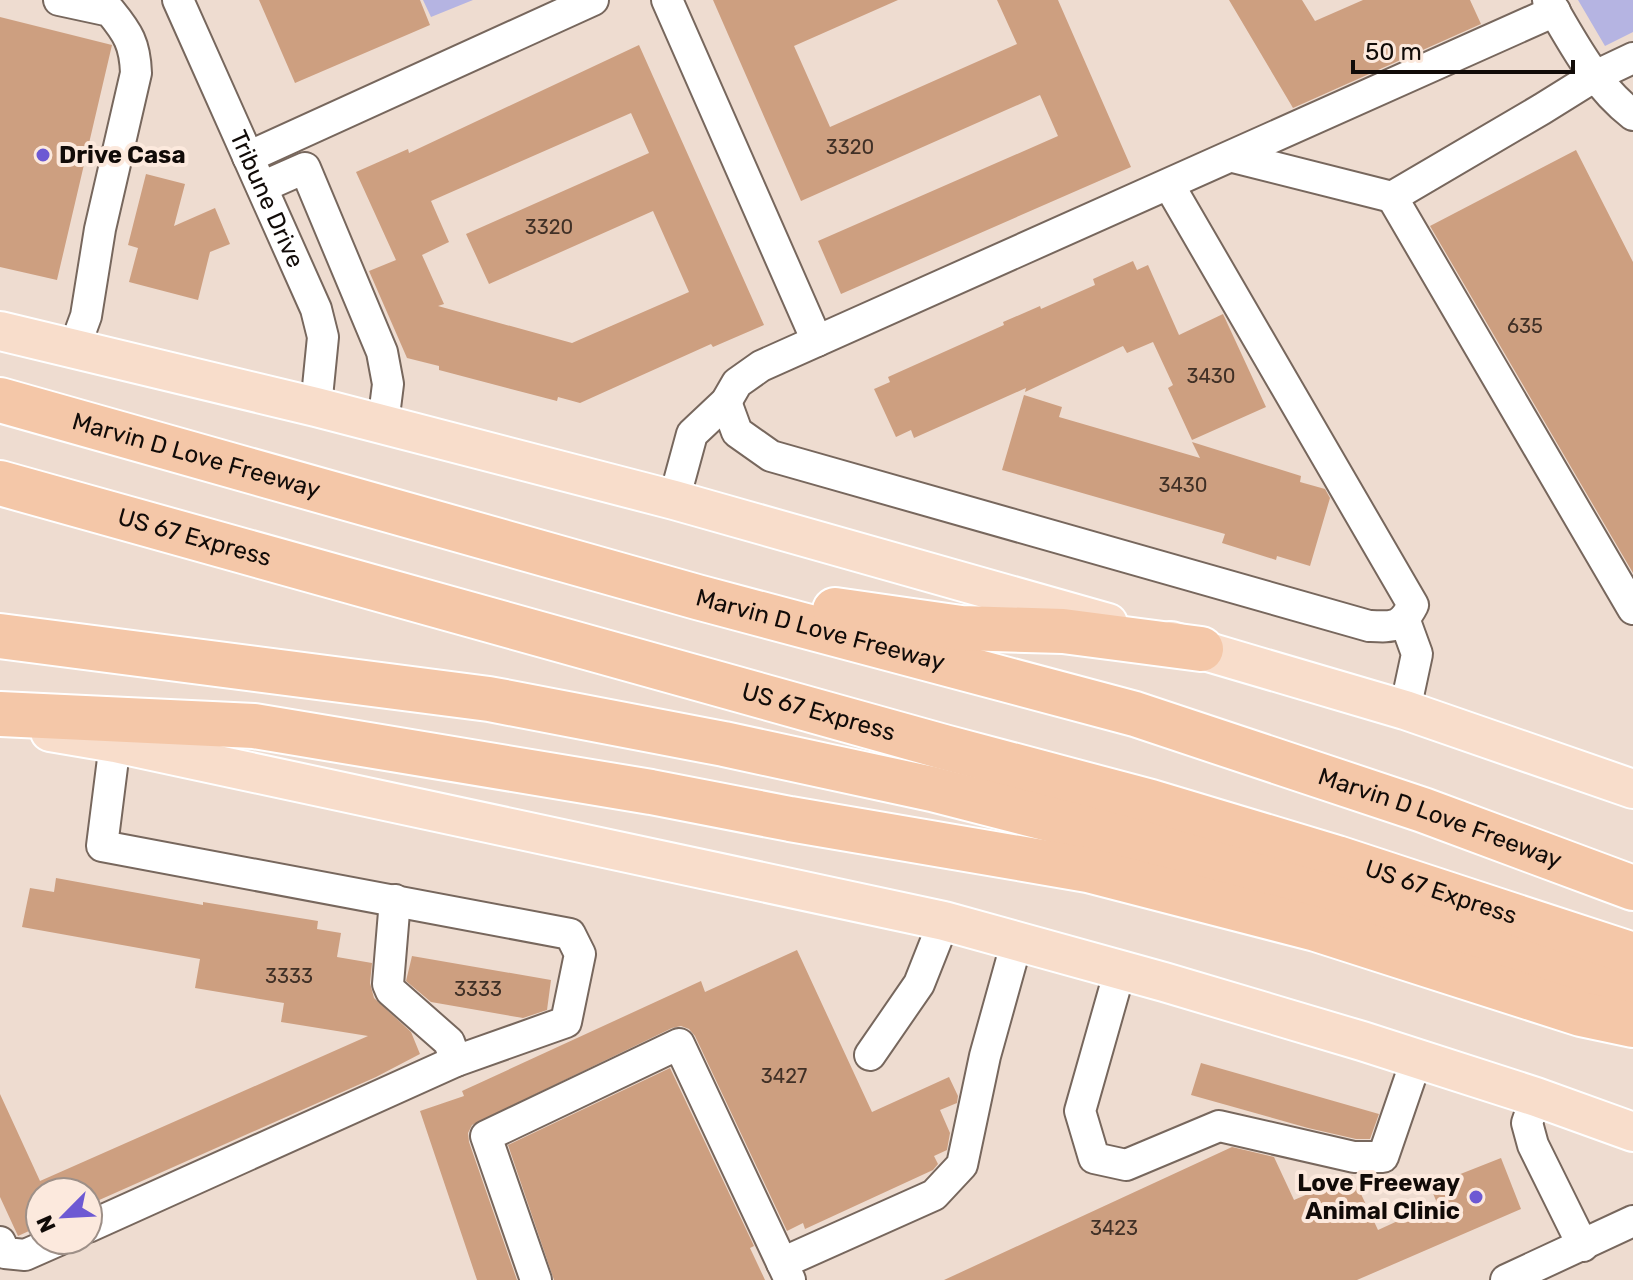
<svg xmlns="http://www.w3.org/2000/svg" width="1633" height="1280" viewBox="0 0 1633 1280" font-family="Rubik,sans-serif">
<rect width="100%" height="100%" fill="#eedcd0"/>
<path fill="#b5b4e2" d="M423,0H473L431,17Z
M1578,0H1633V32L1605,46Z"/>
<path fill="#cd9f80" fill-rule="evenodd" d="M259,0H420L430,25L295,83Z
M713,0H898L794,46L830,127L1017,44L997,0H1058L1131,167L841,294L818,241L1058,136L1040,95L801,201Z
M1229,0H1302L1315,21L1363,0H1470L1481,24L1293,108Z
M0,17L112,45L57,280L0,267Z
M639,45L764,325L713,347L711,344L580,403L558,397L557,401L439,370V366L407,358L369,271L396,260L356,172L408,149L409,153ZM631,113L649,153L466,234L489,284L653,211L689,292L572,343L438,306L444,304L422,255L449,242L431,201Z
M1576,150L1633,262V573L1430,226Z
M146,174L185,184L174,226L215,208L230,244L210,252L198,300L129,282L138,248L128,245Z
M1133,261L1137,270L1148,265L1179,335L1223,314L1266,407L1192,440L1168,388L1173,385L1153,342L1127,353L1123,346L1025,392L1026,388L914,438L911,430L896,437L874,389L890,382L888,377L1004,325L1003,322L1040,306L1041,309L1095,285L1093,279Z
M1024,395L1062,407L1059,417L1200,458L1192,442L1301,476L1300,482L1325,489L1330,498L1310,566L1277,556L1276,560L1222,543L1225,534L1002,470Z
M56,878L203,905V902L318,921L317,929L341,933L337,957L372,963L370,983L374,998L411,1032L420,1054L376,1077L88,1205V1192H40V1226L18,1236L0,1197V1094L40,1181L368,1036L281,1022L284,1003L195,988L200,959L22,927L30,888L54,892Z
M797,950L872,1112L949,1077L958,1096L957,1103L940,1110L950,1133L947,1150L934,1156L938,1164L933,1170L805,1229L803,1223L787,1231L695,1036L689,1029L681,1026L672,1028L472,1125L468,1133L469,1142L517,1280H477L420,1111L464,1096L462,1091L701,981L705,992Z
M412,956L551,980L547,1010L523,1018L431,1002L406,981Z
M1201,1063L1379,1114L1370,1139H1356L1308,1128L1191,1095Z
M670,1068L754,1246L750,1248L765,1280H554L508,1145Z
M1232,1147L1274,1157L1294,1200L1352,1175L1378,1230L1437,1203L1430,1186L1501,1158L1521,1209L1357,1280H944Z"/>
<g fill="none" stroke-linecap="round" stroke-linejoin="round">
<defs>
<g id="minor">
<path d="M59,0L110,11C128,33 135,44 136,73L100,229L86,316L74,349"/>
<path id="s1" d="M178,0L316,309L323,337L316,407"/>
<path d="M667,0L817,341"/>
<path d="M1548,0C1572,41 1595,86 1633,115"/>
<path d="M1633,58L1595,76L1542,109L1392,197L1633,609"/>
<path d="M248,157L593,0"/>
<path d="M1233,157L1392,197"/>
<path d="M262,187L305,168L382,352L388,384L383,424"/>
<path d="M726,402L737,432L771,456L1369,626C1394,627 1401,628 1413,605L1169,185"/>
<path d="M674,500L692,434L726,402L737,383L761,366L1555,11"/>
<path d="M1405,621L1417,654L1405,710"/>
<path d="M395,900L388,984L391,991L449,1042L456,1061"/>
<path d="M1120,970L1080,1111L1094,1158L1126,1165L1219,1126L1354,1157H1383L1417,1058"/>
<path d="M870,1055L919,984L944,921"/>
<path d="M1536,1097L1527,1123L1533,1145L1583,1246"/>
<path d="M88,1227L456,1061L566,1022L580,954L570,934L102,846L115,743"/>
<path d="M0,1242L5,1253L25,1255L59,1240"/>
<path d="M782,1263L934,1195L962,1165L985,1056L1017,941"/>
<path d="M536,1280L486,1136L679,1044L790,1280"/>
<path d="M1506,1280L1633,1221"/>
</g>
<path id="major" d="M0,331L316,407L674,500L1108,623
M1171,641L1405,710L1633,789
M50,732L115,743L944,921L1164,982L1362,1041L1536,1097L1633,1132"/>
<g id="highway">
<path id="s2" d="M0,400L697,597L1135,714L1423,810L1633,888"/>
<path id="s3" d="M0,483L944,747L1151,802L1337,858L1633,955"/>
<path d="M835,610L961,628L1063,631L1201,649"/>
<path d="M0,636L489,699L724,744L932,789L1135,841L1341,900L1633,1000"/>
<path d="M0,714L254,726L651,792L790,819L1088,870L1316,929L1581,1014L1633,1025"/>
</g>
</defs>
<use href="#minor" stroke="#77675d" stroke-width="34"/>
<use href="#major" stroke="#fff" stroke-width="42"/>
<use href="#highway" stroke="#fff" stroke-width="48"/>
<use href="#minor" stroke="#fff" stroke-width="30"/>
<use href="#major" stroke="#f8ddcb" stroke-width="38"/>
<use href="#highway" stroke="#f4c7a8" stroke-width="44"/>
</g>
<g fill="#6d59d3" stroke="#fce9dd" stroke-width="3">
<circle cx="43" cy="155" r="8"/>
<circle cx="1476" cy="1197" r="8"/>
</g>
<g text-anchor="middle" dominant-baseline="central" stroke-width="8" stroke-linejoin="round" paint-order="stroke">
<g font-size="20" fill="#403026">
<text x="850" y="147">3320</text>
<text x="549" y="227">3320</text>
<text x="1525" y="326">635</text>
<text x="1211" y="376">3430</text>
<text x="1183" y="485">3430</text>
<text x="289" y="976">3333</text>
<text x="478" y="989">3333</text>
<text x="784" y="1076">3427</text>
<text x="1114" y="1228">3423</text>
</g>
<g font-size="24" font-weight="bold" fill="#110b08" stroke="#fce9dd" text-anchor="start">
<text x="59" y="155">Drive Casa</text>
<text x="1460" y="1183" text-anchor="end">Love Freeway<tspan x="1460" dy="28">Animal Clinic</tspan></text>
</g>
<g font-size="24" fill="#110b08" stroke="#fce9dd">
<text stroke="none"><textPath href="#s1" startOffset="218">Tribune Drive</textPath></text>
<text stroke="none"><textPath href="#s2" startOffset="204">Marvin D Love Freeway</textPath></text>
<text stroke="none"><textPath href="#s3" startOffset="202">US 67 Express</textPath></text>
<text stroke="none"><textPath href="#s2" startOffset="852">Marvin D Love Freeway</textPath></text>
<text stroke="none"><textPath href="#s3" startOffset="850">US 67 Express</textPath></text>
<text stroke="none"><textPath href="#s2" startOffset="1500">Marvin D Love Freeway</textPath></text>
<text stroke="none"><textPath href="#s3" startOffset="1498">US 67 Express</textPath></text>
</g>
</g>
<g transform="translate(64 1216) rotate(246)"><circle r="38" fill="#fce9dd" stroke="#9e9088" stroke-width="2"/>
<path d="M0-6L14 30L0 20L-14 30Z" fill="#6d59d3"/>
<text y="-12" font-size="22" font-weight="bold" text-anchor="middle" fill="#110b08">N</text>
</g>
<path d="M1353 60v12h220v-12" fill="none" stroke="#110b08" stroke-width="4"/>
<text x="1365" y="60" font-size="24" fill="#110b08" stroke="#fce9dd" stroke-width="6" paint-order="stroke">50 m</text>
</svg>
